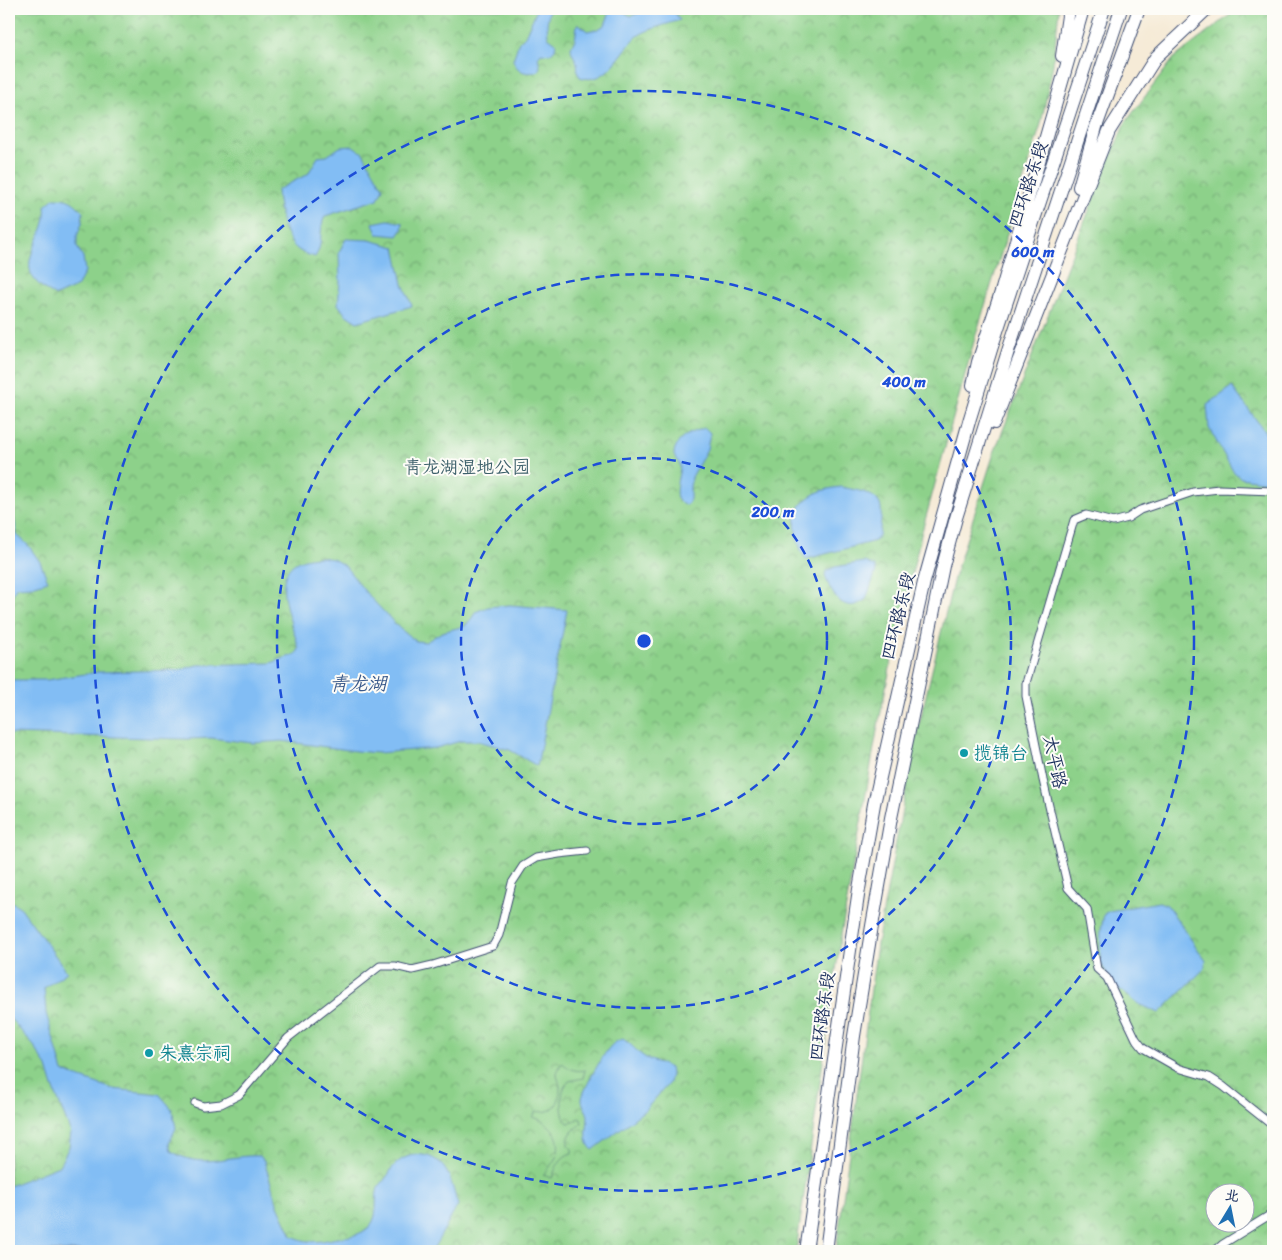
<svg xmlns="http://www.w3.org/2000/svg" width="1282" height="1260" viewBox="0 0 1282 1260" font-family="Sriracha,'LXGW WenKai TC',sans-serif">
<defs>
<pattern id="park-crowns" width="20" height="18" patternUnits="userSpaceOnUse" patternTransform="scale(1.25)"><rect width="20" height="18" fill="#8dd18a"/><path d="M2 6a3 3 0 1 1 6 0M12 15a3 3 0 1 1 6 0" fill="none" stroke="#72aa74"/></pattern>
</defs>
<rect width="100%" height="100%" fill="#fdfcf7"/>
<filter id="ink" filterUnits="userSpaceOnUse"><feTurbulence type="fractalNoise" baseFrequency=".02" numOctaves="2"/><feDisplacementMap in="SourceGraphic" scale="10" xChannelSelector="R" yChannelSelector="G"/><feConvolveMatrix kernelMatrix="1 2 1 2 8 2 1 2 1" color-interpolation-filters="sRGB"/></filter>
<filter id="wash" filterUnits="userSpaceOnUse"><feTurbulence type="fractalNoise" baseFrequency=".0096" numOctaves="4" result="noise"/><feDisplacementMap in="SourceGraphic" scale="20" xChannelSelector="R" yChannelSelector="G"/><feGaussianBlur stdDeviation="1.12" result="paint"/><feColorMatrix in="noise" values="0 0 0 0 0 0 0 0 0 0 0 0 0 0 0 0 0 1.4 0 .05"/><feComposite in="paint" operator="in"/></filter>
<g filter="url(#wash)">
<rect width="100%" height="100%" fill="#f6ebd7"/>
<path fill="url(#park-crowns)" stroke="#548074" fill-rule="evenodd" d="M9,9H1059L1053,65L1041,124L975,338L921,535L890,668L877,731L841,935L796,1251H9Z
M1238,9H1273V1251H836L877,944L914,746L954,578L994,453L1106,167L1125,123L1174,58ZM1214,1192H1244V1222H1214Z"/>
<path fill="#8dd18a" stroke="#548074" d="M562,1063C570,1069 574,1072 585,1070L583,1078L569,1081C568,1083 565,1085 564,1088C561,1096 560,1117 568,1123L574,1122L580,1117L582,1123C574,1129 567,1135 568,1145L572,1149V1153C560,1156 556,1167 552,1178L543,1175C548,1169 556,1160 558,1152C561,1134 549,1122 533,1117L536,1111C553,1115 561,1103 560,1087C560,1083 557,1078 557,1074C557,1071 560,1066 562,1063Z"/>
<path fill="#82bdf4" stroke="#4e76a9" d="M535,9H556L549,11L547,24L548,37L556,43L555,49L550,54L541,53L538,57L540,67L538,71C527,75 517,72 513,60L519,42L525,36L536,12Z
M611,9H623L625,13L631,16L645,11L652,13L658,10L662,11L672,9L680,20C668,24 648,29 639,35C621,49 608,87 580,77L577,72C580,60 571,57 571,47C572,44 574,43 575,39C576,36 576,30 577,26L579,24L587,31L598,29L605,25Z
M353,146L363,153L383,188L378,199L325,216C318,229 324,245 315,257C310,255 304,254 300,251C284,242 278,207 277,190L308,174L318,157L327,156L340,147Z
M54,198C69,198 73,201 83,212L82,223L77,236V247L83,257L85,271L78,286L56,296C1,267 50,243 45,206Z
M388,220L403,223L402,230L398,236L377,234L373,223Z
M346,239L369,240L395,247L403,284L412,306L357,322L345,314L338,304L340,282L339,252Z
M1232,387L1263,429L1273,445V478L1268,482L1241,478L1233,471L1209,428L1207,405Z
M705,428L710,433L707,449L692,477L690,486V499L687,505C668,503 680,477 680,465C678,461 674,458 674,454C675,438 693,431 705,428Z
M841,487C854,490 878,492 881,508C882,516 880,527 879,536L875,541L806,559C802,554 800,548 798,541C788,507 808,490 841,487Z
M9,504H12L17,535L28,545L40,562L48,581L32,586L16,587L9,603Z
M321,557L333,559L345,566L367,594L400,629L416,641L426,642L442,632L465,626L472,618L475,612L488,607L510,605L567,610L537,766L510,750L478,741H461L436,748L378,753L356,751L282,741L253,743L211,738L187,739L9,734V680H47L98,672L180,670L197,665L271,663L296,654L299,649C290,615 260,558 321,557Z
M864,562L874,566L876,571L866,599C863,601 859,604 855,605C838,608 830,589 825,576L826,571L835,567Z
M9,900L21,908L67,972L44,988L46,1013L63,1072L113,1089L159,1094L172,1109L176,1128L169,1143L171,1151C203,1171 227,1154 260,1156L264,1161L277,1203L292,1236C314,1246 322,1240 344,1237C353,1236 361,1234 368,1228C380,1217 374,1200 378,1188C380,1185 383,1182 385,1179C389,1175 391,1168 396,1164C410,1150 434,1152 445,1169C452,1179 454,1194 458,1205L432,1251H109L107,1248L99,1251H9V1186L59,1166L69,1147L71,1133L53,1087L47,1067L34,1046L9,1017Z
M1159,902L1167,905L1206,961L1204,969L1159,1013L1137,1003L1114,985L1100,962L1101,930L1104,914L1109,911Z
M623,1039C632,1044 637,1053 646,1058C654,1062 662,1063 670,1068L671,1074L669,1083L645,1110L593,1150C583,1142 588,1128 588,1117C588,1111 582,1106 582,1099C583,1090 603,1054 610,1047C613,1043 617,1041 623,1039Z"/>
</g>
<g filter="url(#ink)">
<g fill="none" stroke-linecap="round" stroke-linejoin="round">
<defs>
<path id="street" d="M1273,491L1219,489L1193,492L1140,510L1128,518L1113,522L1086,515L1074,520L1026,683V696L1043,780L1068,888L1087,909L1097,969L1107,978L1136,1039L1143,1048L1178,1068L1209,1077L1223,1086L1273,1126
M195,1103L203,1106L221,1104L239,1095L288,1038L380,966H395L412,970L433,965L493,946L499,935L512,883L523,866L536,858L559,854L587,851
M1215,1251L1223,1244L1273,1213"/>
<path id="highway" d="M1062,56L1069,9
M1079,187L1096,127L1139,9
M973,385L978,362L1002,289L1083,9
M994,423L1109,131L1156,57L1207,9
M806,1251L859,889L874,804L924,582L970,418L994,340L1104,9
M826,1251L854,1036L872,926L891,818L943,566L956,518L1008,351L1121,9"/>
</defs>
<use href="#street" stroke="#3c4b70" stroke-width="9"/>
<use href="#highway" stroke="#3c4b70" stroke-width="14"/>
<use href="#street" stroke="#fff" stroke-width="7"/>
<use href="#highway" stroke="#fff" stroke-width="12"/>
</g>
</g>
<g fill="none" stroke="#1d4ed8" stroke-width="2.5" stroke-dasharray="9 6">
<circle cx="644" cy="641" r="183"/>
<circle cx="644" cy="641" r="367"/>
<circle cx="644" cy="641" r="550"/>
</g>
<g fill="#0f9aa8" stroke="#fdfcf7" stroke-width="2">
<circle cx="964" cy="753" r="5"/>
<circle cx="149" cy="1053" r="5"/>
</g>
<g text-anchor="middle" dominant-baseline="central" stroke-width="4" stroke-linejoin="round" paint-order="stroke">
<g font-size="18" fill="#1b2f5e" stroke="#fdfcf7">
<text transform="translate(1028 184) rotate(-72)">四环路东段</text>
<text transform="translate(898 616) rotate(-76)">四环路东段</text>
<text transform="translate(1055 762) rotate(78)">太平路</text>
<text transform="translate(822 1016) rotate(-82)">四环路东段</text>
</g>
<g font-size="18" fill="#3d606b" stroke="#fdfcf7">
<text x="467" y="467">青龙湖湿地公园</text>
</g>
<g font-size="18" fill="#0d838f" stroke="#fdfcf7" text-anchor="start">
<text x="974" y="753">揽锦台</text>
<text x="159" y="1053">朱熹宗祠</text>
</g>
<g font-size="19" font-style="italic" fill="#3a5a8b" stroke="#fdfcf7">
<text x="358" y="683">青龙湖</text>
</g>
</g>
<circle cx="644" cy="641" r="8" fill="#1d4ed8" stroke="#fdfcf7" stroke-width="2.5"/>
<g font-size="15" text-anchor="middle" font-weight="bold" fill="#1d4ed8" stroke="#fdfcf7" stroke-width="4" stroke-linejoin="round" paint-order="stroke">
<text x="1033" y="257">600 m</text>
<text x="904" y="387">400 m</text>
<text x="773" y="517">200 m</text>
</g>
<rect width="1282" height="1260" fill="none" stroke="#fdfcf7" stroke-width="30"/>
<g transform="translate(1230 1208) rotate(10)"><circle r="24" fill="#fdfcf7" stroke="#a3aaba"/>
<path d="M0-4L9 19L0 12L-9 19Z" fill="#1f6fb2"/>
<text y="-8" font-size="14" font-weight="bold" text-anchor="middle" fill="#1b2f5e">北</text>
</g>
</svg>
